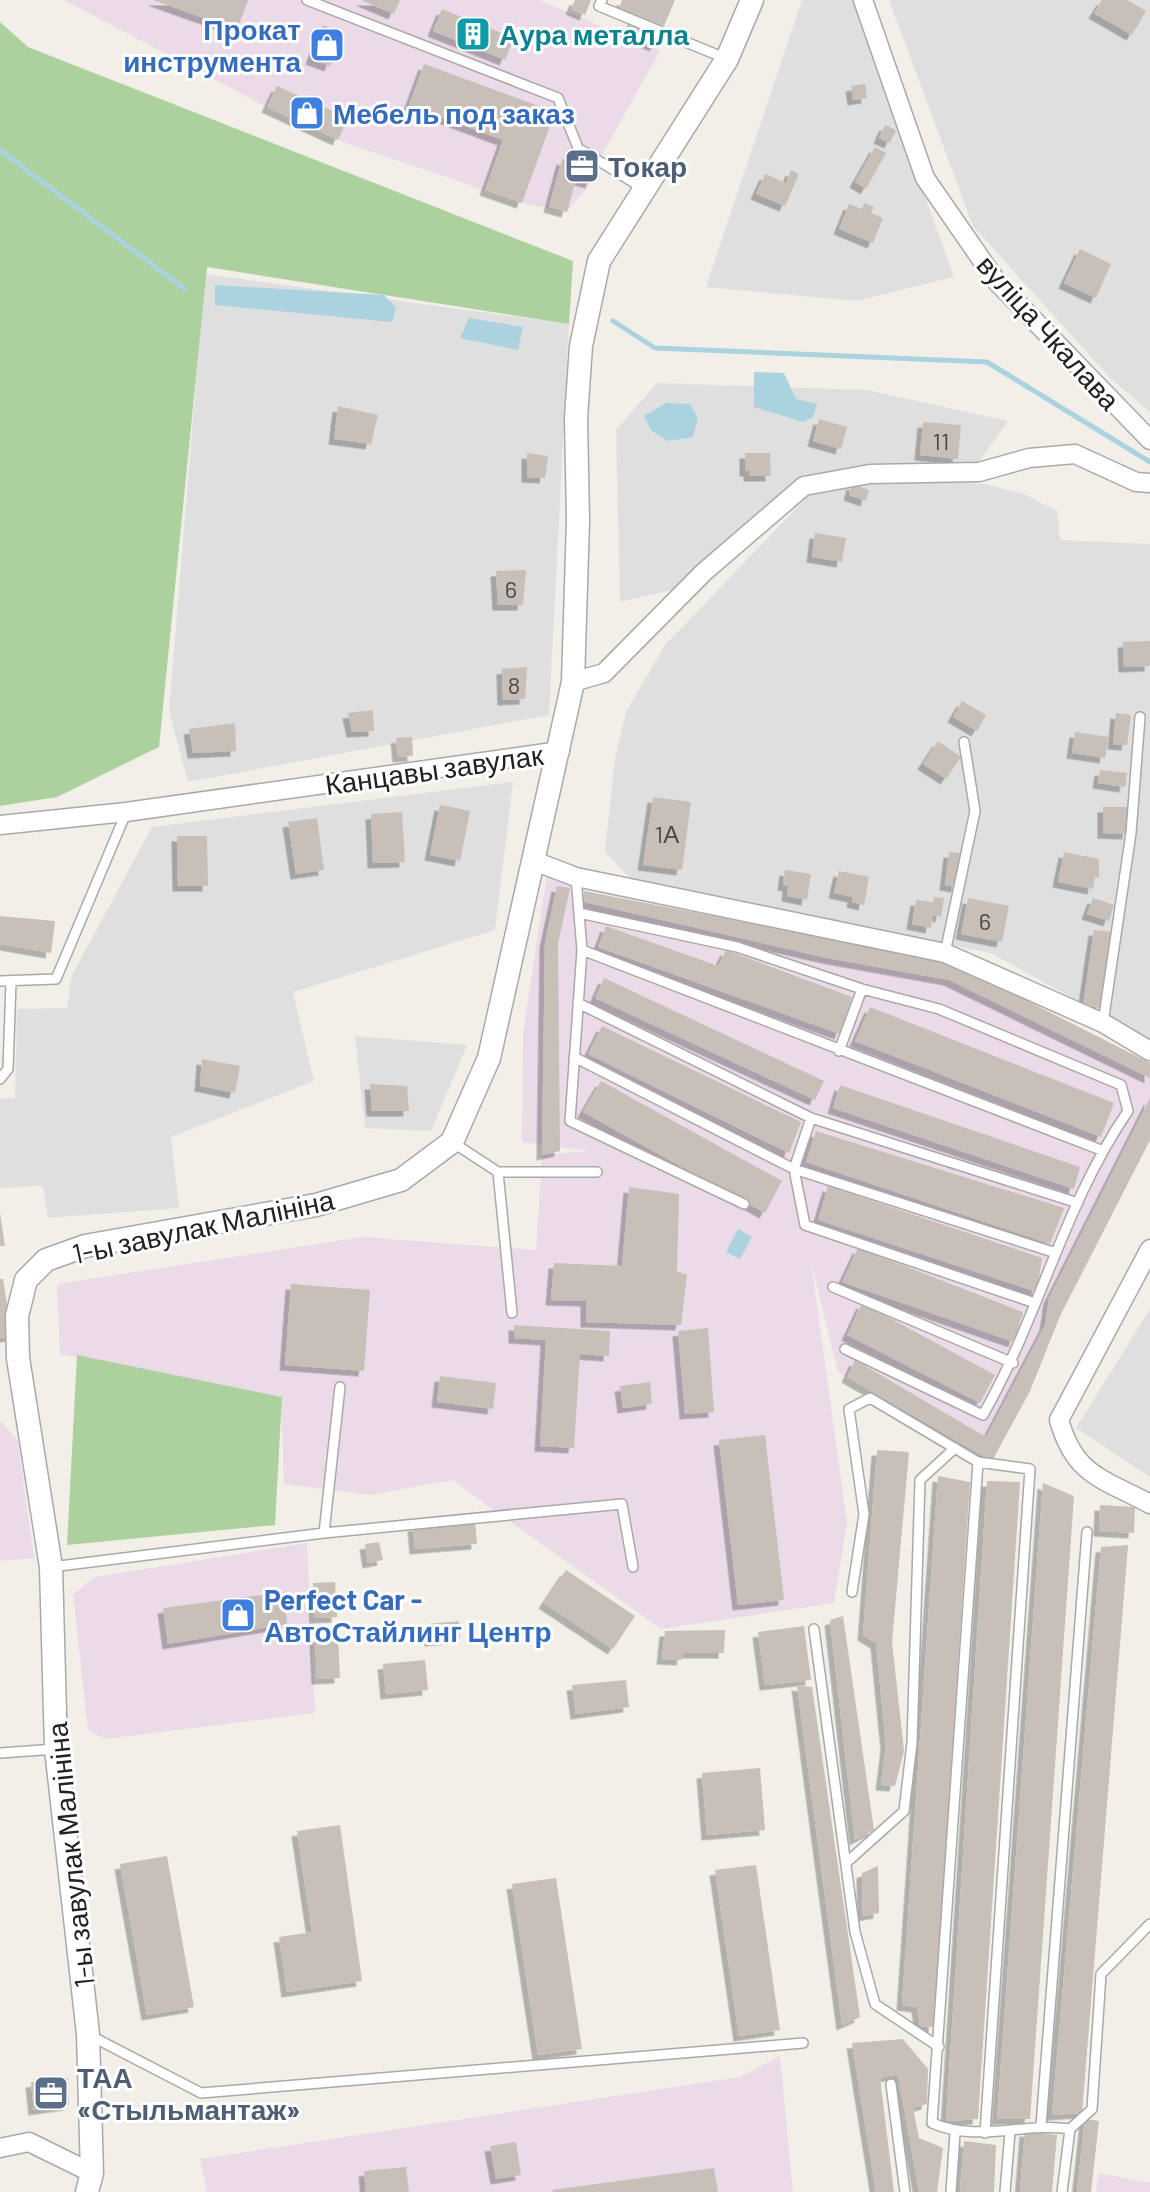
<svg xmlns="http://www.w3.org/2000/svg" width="1150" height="2192" viewBox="0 0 1150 2192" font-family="Barlow,sans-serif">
<defs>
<filter id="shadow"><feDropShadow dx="-5.5" dy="5.5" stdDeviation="0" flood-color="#0004"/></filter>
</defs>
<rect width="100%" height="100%" fill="#f2efe9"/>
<path fill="#e0dfdf" d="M802,0H854L954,277L857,301L706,287Z
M889,0H1150V412L1110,378L973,226Z
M205,274L569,324L549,715L188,782L169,711Z
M657,383L867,390L1008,421L976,466L861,469L798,479L677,589L620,602L616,430Z
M897,480L985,484L1024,494L1057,511L1060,540L1150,544V1041L991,953L636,884L605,852L615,758L626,712L665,645L810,494L843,485Z
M513,782L495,930L293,992L314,1081L171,1137L179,1208L48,1218L43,1186L0,1188V1099L15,1098L17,1009L67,1008L72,975L152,827Z
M355,1036L467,1045L431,1131L365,1128Z
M1150,1309V1477L1076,1428Z"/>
<path fill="#ebdbe8" d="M64,0H539L660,51L595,167L591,183L567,212L522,203L338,140L267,107Z
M547,874L584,891L952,963L1150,1063V1140L1060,1316L1030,1391L992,1461L838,1372L811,1262L847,1523L834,1603L661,1629L452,1480L370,1495L284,1484L281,1397L60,1354L57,1284L363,1237L536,1250L542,1155L590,1151L522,1142L523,1033Z
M0,1420L18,1441L34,1558L0,1561Z
M307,1543L315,1713L105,1739L88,1730L73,1594L95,1577Z
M780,2056L793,2192H207L200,2159L740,2077Z
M1099,2173L1150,2183V2192H1096Z"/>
<path fill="#add19e" d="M0,22L28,47L573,261L569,324L207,267L159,747L57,797L0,806Z
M77,1355L282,1397L275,1525L67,1545Z"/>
<path fill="#aad3df" d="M215,285L384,295L396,308L392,322L215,305Z
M469,318L523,327L518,350L460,338Z
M754,372L784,373L796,399L817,404L813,417L803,422L754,407Z
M666,403L690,404L698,418L693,437L668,441L652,431L644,416Z
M738,1229L752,1237L740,1259L726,1252Z"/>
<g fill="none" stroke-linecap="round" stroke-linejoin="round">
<path stroke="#aad3df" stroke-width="5" d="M0,150L185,289
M613,321L655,348L987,362L1150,462"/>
</g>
<path fill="#c7bfb8" filter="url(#shadow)" d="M153,0H248L237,30Z
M361,0H400L394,14Z
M575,0H591L585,15L571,9Z
M622,0H675L664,26L619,8Z
M1102,0H1127L1146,11L1132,35L1094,13Z
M442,9L514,38L505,60L433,31Z
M628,24L659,37L655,46L624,33Z
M323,25L342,32L330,66L311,59Z
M424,64L555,112L522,203L485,190L503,140L409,105Z
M865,84L867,98L853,100L851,86Z
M277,86L348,118L338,140L267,107Z
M885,125L896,130L890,143L879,138Z
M875,147L886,153L866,189L855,182Z
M562,159L595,167L591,183L576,179L567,212L549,207Z
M791,170L799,174L785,206L756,194L765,174L786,183Z
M864,203L874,207L871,213L883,218L873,243L839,229L849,204L862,209Z
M1080,249L1111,264L1096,298L1064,283Z
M338,406L378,415L371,444L334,439Z
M819,419L847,427L841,449L813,441Z
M923,422L961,425L958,459L920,455Z
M527,453L548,456L545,478L527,477Z
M745,453H770L771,476H749V471H745Z
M852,484L869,490L866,501L849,495Z
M815,533L846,538L842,562L812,557Z
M526,570L523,605H498L496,571Z
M1150,641V666L1124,667L1123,642Z
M527,667L525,699L503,700L502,669Z
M962,701L986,715L977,731L953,717Z
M373,710L374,731L352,732L348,713Z
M1116,713L1131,715L1127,745L1113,744Z
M235,723L236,751L193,753L189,729Z
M1075,732L1109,737L1105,758L1072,753Z
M412,737L413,756L398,757L396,738Z
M938,741L961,757L946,779L923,764Z
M1100,770L1127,773L1125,787L1098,783Z
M653,797L691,802L682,870L643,865Z
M440,805L470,811L460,861L430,855Z
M1103,807H1129L1128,834L1103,833Z
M402,812L405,862L373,863L371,814Z
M317,818L324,870L296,874L288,822Z
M177,836H207L208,886H178Z
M949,852L962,853L957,887L945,885Z
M1064,852L1099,859V878L1095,877L1093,889L1058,882Z
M785,870L811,874L807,900L787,896L788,886L783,885Z
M839,871L869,877L864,905L852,902L853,897L834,893Z
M557,886L570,888L558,944L560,1151L542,1155L545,942Z
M584,891L952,963L1150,1063V1078L949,980L827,958L584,902Z
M934,897L944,898L941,917L933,915L931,928L912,924L916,900L933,902Z
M968,898L1009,906L1002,942L961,934Z
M1093,898L1114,905L1109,921L1087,914Z
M0,916L55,921L51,953L0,944Z
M606,926L718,966L726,950L852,997L840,1034L598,947Z
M1094,930L1112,932L1101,1008L1083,1005Z
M604,978L824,1081L815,1100L595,998Z
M870,1007L1114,1103L1101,1137L855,1041Z
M602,1026L801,1122L789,1153L588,1054Z
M202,1059L240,1066L235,1093L200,1086Z
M601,1081L782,1181L765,1213L583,1112Z
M370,1084L407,1086L409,1111H372Z
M840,1085L1080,1167L1074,1189L833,1108Z
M1150,1098V1140L1060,1316L1030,1391L992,1461L847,1377L855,1360L986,1437L1045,1325L1049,1298Z
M816,1131L1064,1208L1050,1244L806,1162Z
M828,1186L1042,1258L1037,1292L818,1220Z
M629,1187L679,1194L677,1271L687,1275L681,1325L586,1322V1301L551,1300L554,1263L622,1266Z
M0,1212L5,1246H0Z
M858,1248L1023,1312L1014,1342L842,1282Z
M0,1279H3L12,1336L0,1338Z
M291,1284L370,1290L364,1371L285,1365Z
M862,1303L995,1375L980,1403L847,1335Z
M514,1325L610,1331L609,1356L580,1354L574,1448L540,1446L546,1340L514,1338Z
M708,1328L714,1412L685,1414L678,1331Z
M440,1376L496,1383L493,1409L437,1402Z
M650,1382L652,1404L623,1408L620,1386Z
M765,1435L784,1600L738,1605L719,1440Z
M877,1450L909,1452L892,1642L904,1751L895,1786L881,1785L886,1745L876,1643L863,1635Z
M938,1476L970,1482L934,2027L920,2026L917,2007L902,2005Z
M987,1481L1020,1482L978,2119L946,2121Z
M1043,1483L1074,1496L1030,2119H997Z
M1100,1505L1135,1507L1134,1533L1099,1531Z
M475,1521L477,1544L415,1549L413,1526Z
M379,1542L383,1560L368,1563L365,1544Z
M1128,1545L1082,2113L1052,2115L1101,1547Z
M566,1570L635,1616L613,1649L544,1603Z
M335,1582L337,1617L315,1618L313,1583Z
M284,1592L287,1624L168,1644L163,1608Z
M843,1616L874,1830L855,1840L830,1620Z
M459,1621L460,1638L430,1641L428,1624Z
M804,1626L811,1680L765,1685L758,1632Z
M725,1630L724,1653H683L682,1660L662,1659L665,1631Z
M338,1636L340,1678L317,1679L315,1637Z
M425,1660L428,1690L386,1694L383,1664Z
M626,1680L629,1707L576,1714L572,1685Z
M797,1685L812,1687L860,2017L842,2025Z
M760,1768L765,1830L707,1835L702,1773Z
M340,1825L362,1981L287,1992L279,1937L312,1932L297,1831Z
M167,1856L194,2007L147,2015L120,1864Z
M756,1865L780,2030L739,2036L715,1870Z
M878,1866L879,1913L863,1916L862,1873Z
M556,1878L582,2049L538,2055L512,1884Z
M903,2039L928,2069L927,2104L913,2108L919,2138L943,2148L937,2192H919L898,2074L880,2078L894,2192H876L852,2043Z
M68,2078L69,2105L34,2110L31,2082Z
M1085,2119L1099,2121L1091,2192H1077Z
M1025,2131L1057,2135L1052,2192H1020Z
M964,2141L996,2145L994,2192H960Z
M516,2142L521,2175L496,2179L490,2146Z
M406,2167L409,2192H366L364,2171Z
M714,2168L718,2192H553L552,2190Z"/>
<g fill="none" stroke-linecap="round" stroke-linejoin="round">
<defs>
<path id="service" d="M307,0L558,98L578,148L644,189
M602,0L599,6L727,59
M576,877L582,950L570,1121L744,1204
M579,913L737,947L862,989L939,1009L1121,1085L1128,1111C1064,1204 1039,1317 983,1415L845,1349
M582,950L1101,1150
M945,953L975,811L964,742
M0,981L56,979L126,813
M578,1003L811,1118L1078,1203
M1103,1023L1131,833L1140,717
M839,1051L862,989
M574,1057L794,1169L1056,1253
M0,1079L8,1069L11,982
M811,1118L794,1169L805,1225L1035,1303
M452,1142L498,1172L512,1313
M498,1172H597
M833,1287L1013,1363
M978,1462L932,2123C978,2143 1023,2122 1070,2129
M324,1533L340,1387
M51,1567L324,1533L622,1504L633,1567
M852,1592L864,1514L849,1409L870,1398L978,1462L1030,1469L985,2133
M814,1629L855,1932L875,2004L939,2047
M0,1753L56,1749
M846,1863L904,1811L912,1743L920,1480L955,1448
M91,2036L201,2093L803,2043
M891,2084L905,2192
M1041,2125L1087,1532
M951,2192L955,2133
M1005,2192L1010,2132
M1062,2192L1070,2129L1092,2109L1101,1974L1150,1924"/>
<path id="minor" d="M863,0L925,178L997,282L1150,440
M573,682L604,673L704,572L804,486L870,474L979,472L1029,458L1075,454L1136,482L1150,483
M0,825L126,812L560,751
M534,861L576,877L945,953L1103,1023L1150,1051
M1150,1249L1059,1420C1075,1476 1102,1478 1150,1504
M0,2148L29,2142L92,2173"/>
<path id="tertiary" d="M87,2192L92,2173L88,2034L56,1749L51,1567L18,1358L17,1316L26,1280L46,1260L85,1246L316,1205L401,1180L452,1142L489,1058L573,682L578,521L576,418L581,346L599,261L727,59L752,0"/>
</defs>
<use href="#service" stroke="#a9a9a9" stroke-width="12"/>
<use href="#minor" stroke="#a9a9a9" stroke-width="21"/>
<use href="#tertiary" stroke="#a9a9a9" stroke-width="25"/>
<use href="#service" stroke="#fff" stroke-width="9"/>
<use href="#minor" stroke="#fff" stroke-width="18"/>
<use href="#tertiary" stroke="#fff" stroke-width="22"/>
</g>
<defs>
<symbol id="building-square" viewBox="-11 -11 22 22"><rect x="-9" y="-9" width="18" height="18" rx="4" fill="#0f9aa8" stroke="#fff"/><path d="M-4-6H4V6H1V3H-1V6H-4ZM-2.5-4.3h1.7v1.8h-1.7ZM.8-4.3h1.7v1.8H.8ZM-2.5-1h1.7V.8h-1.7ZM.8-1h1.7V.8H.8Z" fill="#fff"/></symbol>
<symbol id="shop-square" viewBox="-11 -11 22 22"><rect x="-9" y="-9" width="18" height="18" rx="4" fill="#3f7fe0" stroke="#fff"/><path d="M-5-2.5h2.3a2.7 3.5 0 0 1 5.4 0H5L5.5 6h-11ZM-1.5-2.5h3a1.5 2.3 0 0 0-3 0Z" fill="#fff"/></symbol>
<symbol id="office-square" viewBox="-11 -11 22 22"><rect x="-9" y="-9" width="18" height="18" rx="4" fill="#5c6f8a" stroke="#fff"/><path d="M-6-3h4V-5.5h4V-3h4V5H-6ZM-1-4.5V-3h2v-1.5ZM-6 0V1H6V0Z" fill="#fff"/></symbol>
</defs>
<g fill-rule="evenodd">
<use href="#building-square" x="453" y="14" width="40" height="40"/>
<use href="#shop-square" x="307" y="25" width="40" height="40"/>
<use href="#shop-square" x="287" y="93" width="40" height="40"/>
<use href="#office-square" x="562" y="146" width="40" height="40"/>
<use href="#shop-square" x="218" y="1595" width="40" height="40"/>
<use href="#office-square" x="31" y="2073" width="40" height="40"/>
</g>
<g text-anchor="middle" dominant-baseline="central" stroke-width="6" stroke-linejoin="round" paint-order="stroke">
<g font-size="24" fill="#4b4948">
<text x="941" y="440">11</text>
<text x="511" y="588">6</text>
<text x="514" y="684">8</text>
<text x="667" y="833">1А</text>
<text x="985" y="920">6</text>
</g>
<g font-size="28" font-weight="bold" fill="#366cbe" stroke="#fff" text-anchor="start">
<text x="301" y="29" text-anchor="end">Прокат<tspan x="301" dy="32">инструмента</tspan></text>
<text x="333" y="113">Мебель под заказ</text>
<text x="264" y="1599">Perfect Car -<tspan x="264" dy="32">АвтоСтайлинг Центр</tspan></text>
</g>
<g font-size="28" font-weight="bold" fill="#0d838f" stroke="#fff" text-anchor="start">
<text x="499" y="34">Аура металла</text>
</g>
<g font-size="28" font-weight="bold" fill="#4e5e75" stroke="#fff" text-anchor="start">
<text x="608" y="166">Токар</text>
<text x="77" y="2077">ТАА<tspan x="77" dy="32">«Стыльмантаж»</tspan></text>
</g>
<g font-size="28" fill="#222" stroke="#fff">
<text transform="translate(1049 332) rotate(48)">вуліца Чкалава</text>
<text transform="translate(434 769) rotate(-8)">Канцавы завулак</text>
<text transform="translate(203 1226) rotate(-12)">1-ы завулак Малініна</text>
<text transform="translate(70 1855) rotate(-96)">1-ы завулак Малініна</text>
</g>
</g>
</svg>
